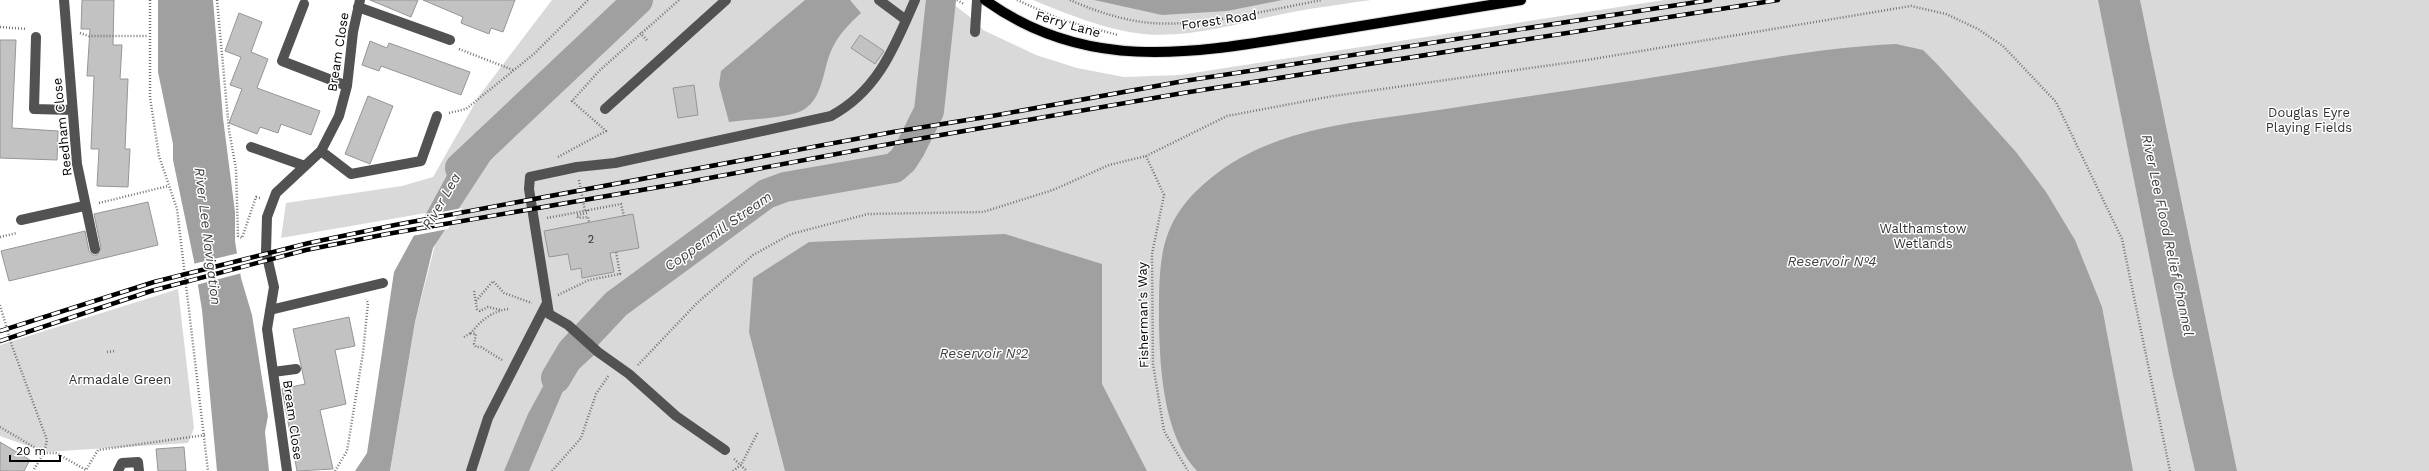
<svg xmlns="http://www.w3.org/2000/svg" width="2429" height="471" viewBox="0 0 2429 471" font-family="'Work Sans',sans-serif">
<rect width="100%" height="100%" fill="#fff"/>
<path fill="#d9d9d9" d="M552,0H948L975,21L983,30L1036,55L1077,68L1124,77L1180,75L1664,0H2429V471H390L415,322L459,153L426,213L281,238L286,203L402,186L433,177L479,96Z
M1033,0H1371C1345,4 1319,7 1293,12C1244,21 1194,39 1143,34C1106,30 1067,14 1033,0Z
M178,289L194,428L188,443L45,452L0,436V345Z"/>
<path fill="#a0a0a0" d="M158,0H213L223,118L235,212V241L241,278L252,315L268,416L265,432L269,471H217L202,310L194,261L173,160V144L158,72Z
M805,0H850L861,13C849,24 838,35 831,51C822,72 823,105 796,113C775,119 751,119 729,122L719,85L721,71Z
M1094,0H1282L1227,11L1162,15Z
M2098,0H2140L2237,471H2195L2173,375Z
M1896,44L1923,50L1938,65L2016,152L2046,192L2075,240L2102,307L2133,471H1197C1164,436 1160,371 1159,325C1159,262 1157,221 1211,178C1274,126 1362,122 1439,110C1505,100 1571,90 1637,80C1723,67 1809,48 1896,44Z
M477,131L499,147L433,248L415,322L390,471H355L367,453L394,272L459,153Z
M1005,234L1102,264V384L1147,471H785L749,332L753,278L809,242Z
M570,337L594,355L568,379L529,471H504L528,414Z"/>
<path fill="#fff" d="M462,208L448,229L412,236L422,216Z
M239,253L242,273L196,285L193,264Z"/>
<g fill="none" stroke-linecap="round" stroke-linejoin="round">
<path stroke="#a0a0a0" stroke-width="30" d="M460,168L638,0
M556,378L572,351L616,304L766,194L785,187L894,168L903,160L910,149L929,111L941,0"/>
</g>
<path fill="#c2c2c2" stroke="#969696" d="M82,0H114L113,45H122L120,79H128L125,149H130L128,187L97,186L99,149H91L94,76H87L90,29H81Z
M370,0H418L411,17Z
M423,0H515L503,32L491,28L489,34L461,23L463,17Z
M239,13L262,22L251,52L268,59L257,88L320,111L311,135L281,124L278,133L260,127L257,134L229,123L242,89L230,85L241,57L225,51Z
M860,35L884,51L875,64L851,48Z
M0,40H16L12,128L58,131L57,160L0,158Z
M370,41L387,48L389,43L470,72L461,95L381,66L379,71L362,65Z
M694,85L698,115L678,118L673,88Z
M368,96L393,106L370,164L345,154Z
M148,202L158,245L9,281L1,251L85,231L89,251L93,255H97L101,248L94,214Z
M633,214L639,248L610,253L614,272L582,278L581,268L571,270L568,254L549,257L544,231Z
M349,317L355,346L335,350L346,404L320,410L333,469L297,471L282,389L305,384L293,329Z
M0,442L30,460L24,471H0Z
M184,447L186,471H158L156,449Z"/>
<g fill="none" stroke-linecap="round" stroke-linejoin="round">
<defs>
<path id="major" d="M985,0C1092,77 1204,51 1324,32C1390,21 1456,11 1521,0"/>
</defs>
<use href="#major" stroke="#dbdbdb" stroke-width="12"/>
<path stroke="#747474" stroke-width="2.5" stroke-dasharray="1 2" stroke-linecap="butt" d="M150,0V97L159,156L177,209L208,471
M217,0L229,130L236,169L238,236L242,238L256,197L260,198
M957,0L964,4
M1017,0L1062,20L1118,35
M1070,0C1095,11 1124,21 1152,23C1202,27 1273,9 1322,0
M0,27L27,29
M80,33L89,36H148
M640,33L647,40
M459,49L513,70
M449,113L466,109L535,53L588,0
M1146,156L1164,195L1152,254L1153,364L1164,431L1188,471
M558,157L606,131L572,101L599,71L679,0
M579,180L585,211
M99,203L168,186
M587,210V213L577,215L578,218L588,217L589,222
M547,218L621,204L624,216
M0,237L17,233
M474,291L477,309L480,311L488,307L501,310
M558,295L589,280L620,274L616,252
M476,301L493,281L504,293L532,303
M0,305L12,346L47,440L44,453H56L86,470L98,450L205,435
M464,337L471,333
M107,352L116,351
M502,360L481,347H476L474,344L476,334L471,333C480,321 494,310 509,309
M638,365L697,303L753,255L791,234L868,214L983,212L1053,190L1109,165L1146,156L1227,116L1333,96L1587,60L1911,6L1946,14L1978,29L2003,46L2056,102L2122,239L2170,471
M0,427L44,453L33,471
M734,459L747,471
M335,471L347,451L363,353L368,303L366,299
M552,471L581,438L596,394L609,375
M733,471L741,465L758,432"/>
<path stroke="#525252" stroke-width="10" d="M64,0L77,164L95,249
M879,0L906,20
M304,4L282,61L347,86
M358,7L450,40
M975,32L977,0
M36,37L34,109L72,110
M605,109L726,0
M251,147L305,166
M321,151L351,174L421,161L437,116
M21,220L84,206
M270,310L383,283
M273,372L296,369
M725,450L676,416L629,374L598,352L568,325L549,314L529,189L530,177L577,167L615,163L831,116C878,91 895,46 915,0
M118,471L122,463L138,462L139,471
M287,471L267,329L274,287L266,252L267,217L276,193L321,151L339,116L347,86L353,32L360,0
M471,471L488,418L547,303"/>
<use href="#major" stroke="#000" stroke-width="10"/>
<defs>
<path id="rail" d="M0,331L154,282L309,243L395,225L893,132L992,116L1184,81L1710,0
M0,341L151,291L306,250L387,234L688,182L895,143L1183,93L1778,0"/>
</defs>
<use href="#rail" stroke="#000" stroke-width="4.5"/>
<use href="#rail" stroke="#fff" stroke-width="3" stroke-dasharray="9" stroke-linecap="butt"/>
</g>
<g text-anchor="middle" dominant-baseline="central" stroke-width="3" stroke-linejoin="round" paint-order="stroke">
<g font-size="11" fill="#303030">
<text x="591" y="239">2</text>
</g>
<g font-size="13" fill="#000" stroke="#fff">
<text transform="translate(1219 20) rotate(-8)">Forest Road</text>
<text transform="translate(1068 24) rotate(16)">Ferry Lane</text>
<text transform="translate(338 52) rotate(-81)">Bream Close</text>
<text transform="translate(62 127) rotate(-96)">Reedham Close</text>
<text transform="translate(1143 315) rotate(-91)">Fisherman's Way</text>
<text transform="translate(293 420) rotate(82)">Bream Close</text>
</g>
<g font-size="13" fill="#303030" stroke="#fff">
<text x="2309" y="112">Douglas Eyre<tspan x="2309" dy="15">Playing Fields</tspan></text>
<text x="1923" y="228">Walthamstow<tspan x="1923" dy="15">Wetlands</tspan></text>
<text x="120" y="379">Armadale Green</text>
</g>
<g font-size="14" font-style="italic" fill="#414141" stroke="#fff">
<text transform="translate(441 201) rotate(-60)">River Lea</text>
<text transform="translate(718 231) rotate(-35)">Coppermill Stream</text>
<text transform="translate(2168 235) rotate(78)">River Lee Flood Relief Channel</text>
<text transform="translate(208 236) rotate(83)">River Lee Navigation</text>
<text x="1832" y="261">Reservoir №4</text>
<text x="984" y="353">Reservoir №2</text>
</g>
</g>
<path d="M10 455v6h50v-6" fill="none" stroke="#000000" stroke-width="2"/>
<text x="16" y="455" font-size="12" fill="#000000" stroke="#ffffff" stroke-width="3" paint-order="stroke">20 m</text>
</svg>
